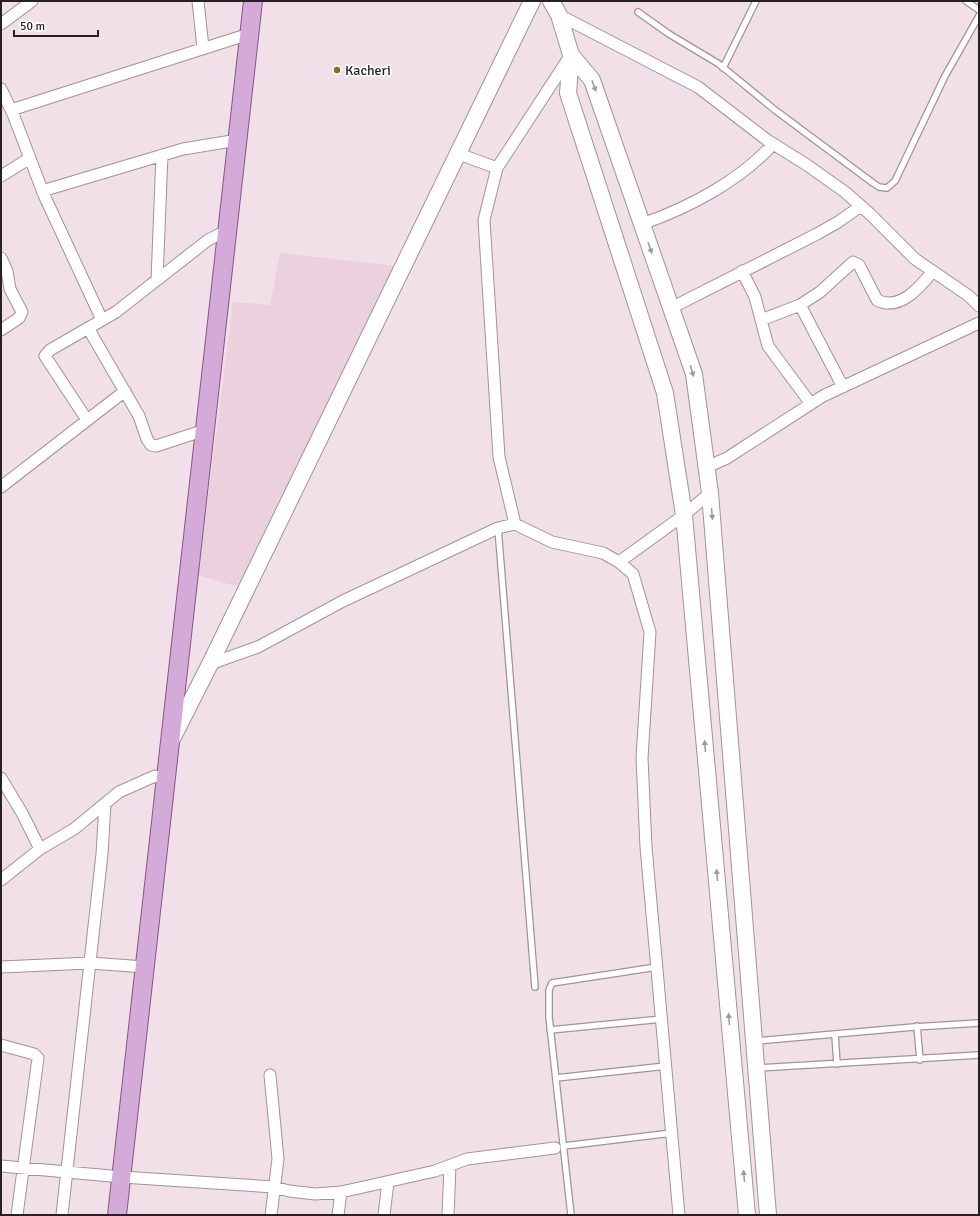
<svg xmlns="http://www.w3.org/2000/svg" width="980" height="1216" viewBox="0 0 980 1216" font-family="Signika,sans-serif">
<rect width="100%" height="100%" fill="#f1e0e8"/>
<path fill="#ead1dd" d="M280,253L396,266L242,588L198,575L233,302L270,305Z"/>
<g fill="none" stroke-linecap="round" stroke-linejoin="round">
<defs>
<path id="lane" d="M966,1L979,10
M638,12L669,34L719,64L775,110L873,183L879,187L887,188L895,181L945,76L979,16
M723,68L756,1
M498,528L535,987
M917,1026L920,1060
M550,1030L662,1019
M835,1035L837,1064
M756,1041L914,1027L979,1023
M758,1068L979,1055
M556,1078L666,1066
M564,1146L672,1133
M571,1215L549,1017V990L552,983L657,967"/>
<path id="street" d="M198,1L203,48
M559,15L698,87L767,140L807,165L845,192L870,214L915,259L969,296L979,306
M1,24L32,1
M1,89L13,114L44,195L102,320
M11,110L249,34
M459,154L497,168
M1,176L30,158
M42,191L183,149L238,140
M642,224C688,208 740,181 773,144
M1,258L7,271L10,289L22,312L19,318L1,330
M742,271L755,297L768,346L811,404
M157,280L162,155
M800,305L843,387
M671,308L817,234L838,222L861,206
M761,320L800,305L820,292L853,262L859,265L877,300C900,312 921,286 933,271
M88,328L139,416L147,439L151,445L156,446L205,430
M87,420L45,356L50,350L116,312L208,240L228,230
M707,467L727,458L823,396L979,323
M1,487L125,391
M515,524L499,457L484,220L497,168L570,56
M619,562L684,515L710,493
M210,664L258,647L343,601L498,528L515,524L552,542L603,553L619,562L633,574L650,632L642,758L646,847L679,1215
M1,778L22,813L40,849L74,829L119,792L155,776L166,780
M1,880L40,849
M1,967L90,963L145,967
M1,1045L34,1054L38,1058L17,1215
M270,1075L278,1159L271,1215
M1,1166L122,1177L274,1187L289,1191L315,1194L341,1192L435,1171L467,1159L555,1148
M62,1215L102,854L105,804
M338,1215L341,1192
M384,1215L388,1182
M448,1215L450,1166"/>
<path id="secondary" d="M551,1L559,15L571,55L568,93L665,393L684,515L747,1215
M571,55L592,80L694,374L710,493L768,1215
M172,739L210,664L532,1"/>
<path id="primary" d="M117,1215L253,1"/>
</defs>
<use href="#lane" stroke="#a2929a" stroke-width="8"/>
<use href="#street" stroke="#a2929a" stroke-width="13"/>
<use href="#secondary" stroke="#a2929a" stroke-width="18"/>
<use href="#primary" stroke="#855688" stroke-width="20"/>
<use href="#lane" stroke="#fff" stroke-width="5.5"/>
<use href="#street" stroke="#fff" stroke-width="11"/>
<use href="#secondary" stroke="#fff" stroke-width="16"/>
<use href="#primary" stroke="#d4aad8" stroke-width="18"/>
</g>
<defs><path id="oneway-solid" d="M-6-.8H1V-3.2L6.5 0L1 3.2V.8H-6Z"/></defs>
<g fill="#9e9b9c">
<use href="#oneway-solid" transform="translate(594 86) rotate(70)"/>
<use href="#oneway-solid" transform="translate(650 248) rotate(71)"/>
<use href="#oneway-solid" transform="translate(692 371) rotate(74)"/>
<use href="#oneway-solid" transform="translate(712 514) rotate(85)"/>
<use href="#oneway-solid" transform="translate(705 746) rotate(-95)"/>
<use href="#oneway-solid" transform="translate(717 875) rotate(-95)"/>
<use href="#oneway-solid" transform="translate(729 1019) rotate(-95)"/>
<use href="#oneway-solid" transform="translate(744 1176) rotate(-95)"/>
</g>
<circle fill="#77771d" stroke="#fff" stroke-width="1.5" cx="337" cy="70" r="4"/>
<g text-anchor="middle" dominant-baseline="central" stroke-width="3" stroke-linejoin="round" paint-order="stroke">
<g font-size="14" fill="#272123" stroke="#fff" text-anchor="start">
<text x="345" y="70">Kacheri</text>
</g>
</g>
<rect width="980" height="1216" fill="none" stroke="#272123" stroke-width="4"/>
<path d="M14 30v6h84v-6" fill="none" stroke="#272123" stroke-width="2"/>
<text x="20" y="30" font-size="12" fill="#272123" stroke="#ffffff" stroke-width="3" paint-order="stroke">50 m</text>
</svg>
